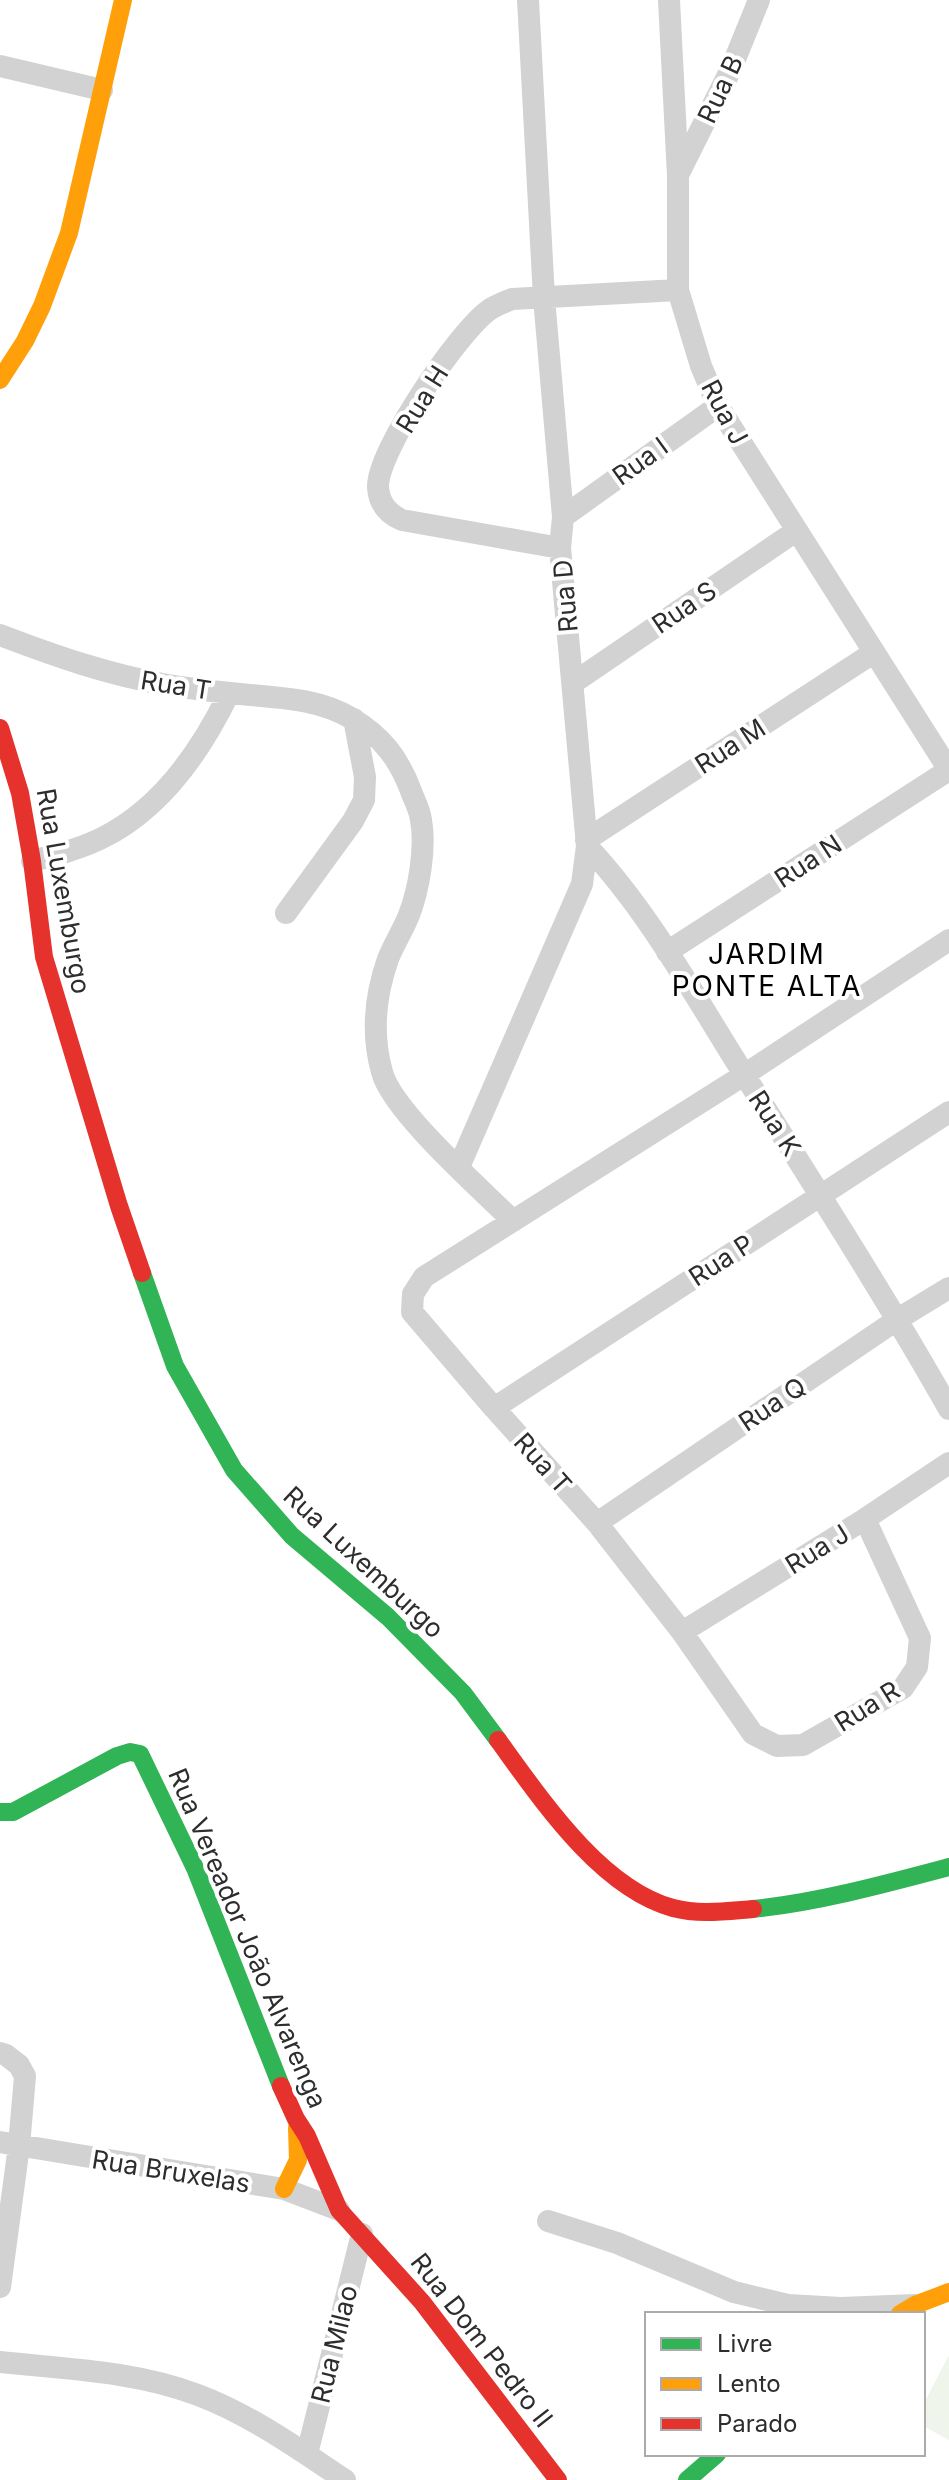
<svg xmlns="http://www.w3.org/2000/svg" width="949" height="2480" viewBox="0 0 949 2480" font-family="Inter,sans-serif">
<rect width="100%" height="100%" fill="#fff"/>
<path fill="#f0f5eb" d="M949,2355V2440L923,2426V2405Z"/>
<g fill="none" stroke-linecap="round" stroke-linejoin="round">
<path stroke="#d2d2d2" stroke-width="22" d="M669,0L678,176V290L701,366L718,406L949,770
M0,66L102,90
M678,175L731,69L759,0
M563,517L718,406
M560,548L402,520C388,514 379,504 378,487C377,451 459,331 489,310C496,305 505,302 512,299L678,290
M0,635C55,656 109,675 168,685C192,689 216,692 240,694C279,698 317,698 351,718C382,736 399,759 411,791C414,800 420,810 421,820C426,848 419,889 409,915C403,930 394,944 388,959C375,996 371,1033 382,1072C392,1111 481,1189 513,1221
M573,683L796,531
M586,840L873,653
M587,846C649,912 694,995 742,1071C812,1183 884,1294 949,1409
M32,861C55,855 80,849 102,838C161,809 201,751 229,693
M286,913L353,821L364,800L365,777L354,719
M667,952L949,770
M459,1167L582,884L587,846L560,548L563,517L544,298L528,0
M494,1408L949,1112
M865,1519L920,1638L917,1667L903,1688L803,1745L777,1746L753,1734L682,1632L597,1523L494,1408L412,1312L413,1294L424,1277L744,1075L949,940
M597,1523L898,1319L949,1288
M682,1632L865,1519L949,1463
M0,2053L6,2055L19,2065L25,2076L19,2146L0,2287
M0,2142L284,2189L339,2210
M548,2221L617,2243L734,2292L788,2305L841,2308L915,2305
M0,2362C66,2369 135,2371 198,2395C251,2415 298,2449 345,2480
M307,2454L362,2234"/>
<path stroke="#30b455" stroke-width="18" d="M142,1273L175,1366L234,1470L292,1536L388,1617L463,1693L498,1740
M0,1812H13L117,1756L130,1752L140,1754L195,1868L281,2086
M753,1909C819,1902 885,1884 949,1867
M687,2480L717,2454"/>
<path stroke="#ff9f0a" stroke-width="18" d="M0,380L25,341L42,306L69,233L123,0
M284,2189L298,2160L297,2128
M900,2314L915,2305L949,2292"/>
<path stroke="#e5322d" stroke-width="18" d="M0,728L20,793L32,861L44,957L119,1206L142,1273
M498,1740C541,1799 600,1888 673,1908C699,1915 727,1911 753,1909
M281,2086L296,2119L307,2136L339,2210L422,2302L558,2480"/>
</g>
<g text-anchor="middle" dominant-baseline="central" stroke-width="8" stroke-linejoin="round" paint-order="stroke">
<g font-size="26" fill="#2d2d2d" stroke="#fff">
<text transform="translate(720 89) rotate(-65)">Rua B</text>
<text transform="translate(422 399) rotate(-58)">Rua H</text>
<text transform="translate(725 412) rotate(62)">Rua J</text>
<text transform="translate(640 461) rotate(-36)">Rua I</text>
<text transform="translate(565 596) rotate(-95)">Rua D</text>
<text transform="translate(684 607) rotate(-34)">Rua S</text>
<text transform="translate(176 685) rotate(9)">Rua T</text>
<text transform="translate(730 746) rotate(-33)">Rua M</text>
<text transform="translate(808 861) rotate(-33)">Rua N</text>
<text transform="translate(64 891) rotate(80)">Rua Luxemburgo</text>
<text transform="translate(775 1123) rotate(57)">Rua K</text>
<text transform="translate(721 1260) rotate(-33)">Rua P</text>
<text transform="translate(772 1404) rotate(-34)">Rua Q</text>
<text transform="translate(543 1463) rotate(48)">Rua T</text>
<text transform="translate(817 1549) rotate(-32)">Rua J</text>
<text transform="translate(364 1562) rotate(43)">Rua Luxemburgo</text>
<text transform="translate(867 1706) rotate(-32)">Rua R</text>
<text transform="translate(248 1938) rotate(67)">Rua Vereador João Alvarenga</text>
<text transform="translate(171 2171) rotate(9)">Rua Bruxelas</text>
<text transform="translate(482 2340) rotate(52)">Rua Dom Pedro II</text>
<text transform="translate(334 2344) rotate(-76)">Rua Milao</text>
</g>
<g font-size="28" letter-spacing="2" fill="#000" stroke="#fff">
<text x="767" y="954">JARDIM<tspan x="767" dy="32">PONTE ALTA</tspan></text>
</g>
</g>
<rect x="645" y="2312" width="280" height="144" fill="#ffffff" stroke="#ababab" stroke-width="2"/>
<rect x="661" y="2338" width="40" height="12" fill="#30b455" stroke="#ababab" stroke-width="2"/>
<text x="717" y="2352" font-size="24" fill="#2d2d2d">Livre</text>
<rect x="661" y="2378" width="40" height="12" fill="#ff9f0a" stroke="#ababab" stroke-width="2"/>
<text x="717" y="2392" font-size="24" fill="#2d2d2d">Lento</text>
<rect x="661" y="2418" width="40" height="12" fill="#e5322d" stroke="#ababab" stroke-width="2"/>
<text x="717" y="2432" font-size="24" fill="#2d2d2d">Parado</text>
</svg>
